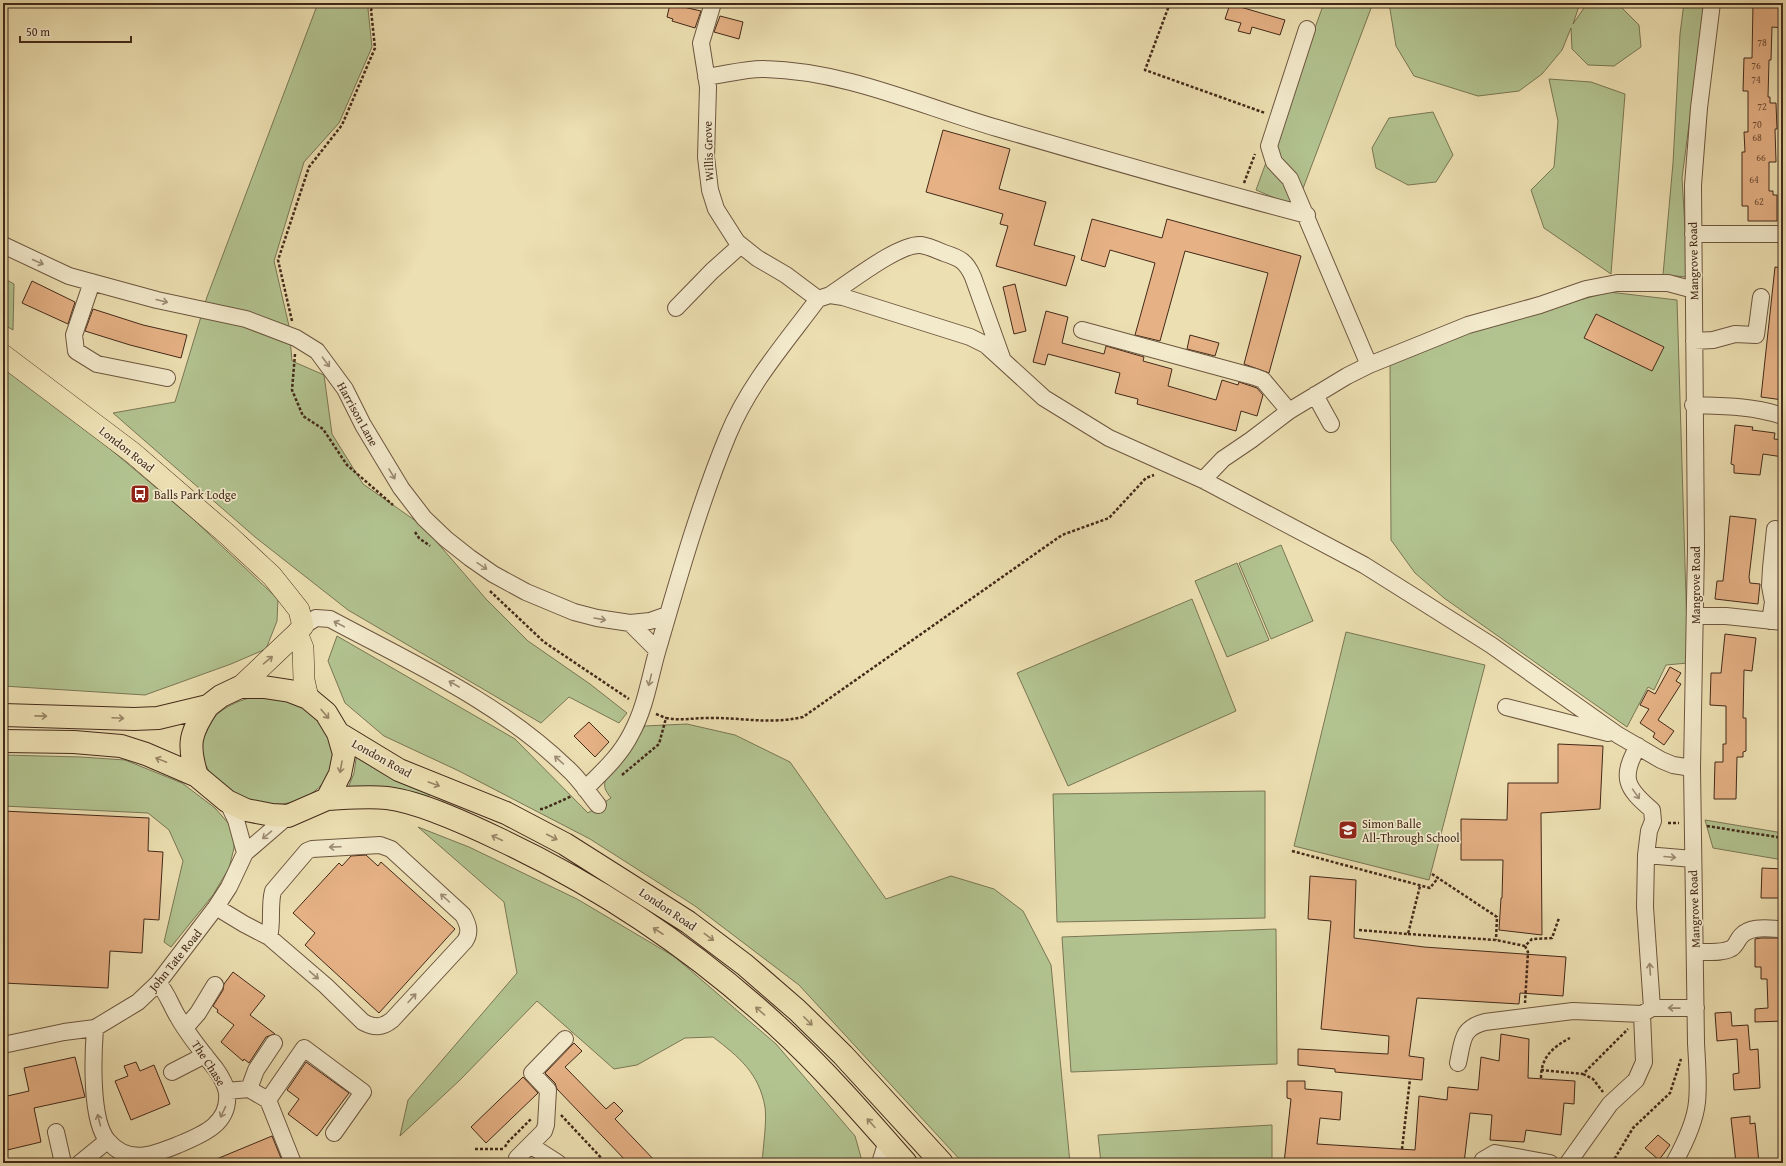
<svg xmlns="http://www.w3.org/2000/svg" width="1786" height="1166" viewBox="0 0 1786 1166" font-family="'Gentium Book Plus',serif">
<rect width="100%" height="100%" fill="#ecdfb1"/>
<filter id="stains"><feTurbulence type="fractalNoise" baseFrequency=".005" numOctaves="4"/><feColorMatrix values="0 0 0 0 .2 0 0 0 0 .09 0 0 0 0 .02 0 0 0 .5 -.17"/></filter>
<radialGradient id="worn" r=".72"><stop offset=".6" stop-color="#630" stop-opacity="0"/><stop offset="1" stop-color="#630" stop-opacity=".3"/></radialGradient>
<path fill="#b2c390" stroke="#7a7654" d="M318,3H371L368,9L372,47L339,123L304,162L274,261L289,326L292,361L324,375L332,434L363,484L423,526L486,599L528,641L590,684L627,713L619,723L569,697L541,723L348,610L255,537L113,413L175,402L207,297Z
M1324,3H1373L1296,207L1256,190Z
M1389,3H1580L1573,24L1586,5H1619L1639,25L1641,47L1614,66L1588,65L1572,49L1571,28L1562,50L1542,74L1519,91L1478,96L1414,76L1396,46Z
M1684,3H1705L1682,178L1688,277L1663,275L1673,163L1680,34Z
M1549,79L1591,82L1625,94L1611,274L1544,228L1531,190L1554,167L1558,121Z
M1433,112L1453,155L1436,182L1408,185L1376,168L1372,148L1389,118Z
M3,278L14,284L13,330L3,324Z
M1609,292L1677,300L1688,663L1666,665L1654,690L1648,687L1627,727L1444,598L1415,573L1391,540L1390,362L1469,330Z
M3,367L76,420L193,519L278,599L277,621L266,649L231,664L145,695L3,686Z
M1281,545L1313,621L1271,639L1239,563Z
M1237,563L1269,640L1227,657L1195,581Z
M1192,599L1236,711L1068,786L1017,673Z
M1346,632L1485,665L1429,880L1294,846Z
M337,636L515,739L588,813L611,798C605,790 603,787 606,778L645,726L687,724L735,735L790,762L886,899L951,876L994,889L1023,911L1051,965L1070,1163H963L799,985L695,906L590,839L459,771L384,736L345,703L328,661Z
M255,697C274,698 296,701 312,713C320,719 324,727 328,735C330,740 333,745 334,749C340,772 316,795 296,801C262,812 221,796 205,764C188,729 224,702 255,697Z
M357,752L431,791L427,800L348,788L354,773Z
M3,755L81,757L125,760L182,783L215,808L229,824L234,837V848L229,868L213,895L171,947L164,942L183,861L169,830L148,813L3,806Z
M1265,791V918L1057,922L1053,794Z
M1705,820L1783,833V860L1713,848Z
M418,827L469,847L577,899L675,957L776,1044L855,1136L862,1161L861,1163H762C763,1147 767,1122 765,1107C759,1073 739,1057 713,1037L685,1038L637,1065L614,1069L537,1001L460,1080L400,1136L408,1100L517,973L504,902Z
M1276,929L1277,1064L1071,1072L1062,937Z
M1272,1125V1163H1101L1098,1135Z"/>
<path fill="#e5b185" stroke="#432919" d="M1753,3H1783V28L1772,27L1771,60H1769L1768,97H1770V103H1776L1777,129H1775L1776,162H1769V191H1773V195H1777V221H1748V206H1742V152H1745L1744,132H1748V91H1743L1744,58H1752Z
M670,4L701,11L695,28L672,21L673,19L667,17Z
M1230,4L1285,20L1280,35L1252,27L1250,34L1238,31L1241,23L1225,19Z
M720,16L743,22L739,39L714,32Z
M943,130L1010,149L999,189L1046,202L1034,245L1075,256L1066,286L996,266L1008,226L1000,224L1003,214L926,192Z
M1092,219L1162,238L1167,219L1301,256L1269,373L1244,364L1268,273L1185,251L1160,341L1135,335L1155,263L1110,250L1105,267L1081,260Z
M1775,267L1783,268V400L1761,397Z
M32,281L75,302L68,324L22,303Z
M1015,284L1026,331L1014,334L1003,287Z
M93,309L143,325L187,335L181,358L130,345L85,331Z
M1046,311L1068,317L1062,343L1104,354L1106,346L1144,357L1143,361L1172,369L1168,386L1216,400L1222,380L1238,385L1239,382L1257,388L1263,395L1257,416L1241,411L1236,431L1137,404L1138,399L1115,393L1120,373L1048,354L1045,365L1033,362Z
M1596,314L1664,347L1652,371L1584,338Z
M1190,335L1219,343L1215,356L1187,349Z
M1735,425L1753,427L1752,430L1775,433L1774,439L1783,440V457L1763,454L1760,475L1734,473V465L1731,464Z
M1730,516L1756,519L1749,577L1750,583L1760,584L1758,604L1715,599L1717,581H1723Z
M1725,634L1756,638L1752,671L1744,670L1743,718H1746V751L1743,752V757H1737L1736,799H1714L1715,762H1723V744H1726V706L1710,705L1711,673H1721Z
M1670,667L1681,673L1676,681L1681,684L1658,720L1674,731L1664,745L1653,737L1655,733L1640,723L1649,709L1640,705L1648,690L1655,694Z
M589,722L609,742L595,757L574,736Z
M1558,744L1603,746L1600,809L1541,813L1542,935L1499,930L1501,898H1502L1503,860H1461V819L1507,820L1508,783H1558Z
M3,811L149,818L148,851L163,852L159,920L144,919L142,953L110,951L108,988L3,983Z
M366,855L378,866L381,862L455,929L379,1013L305,945L315,933L293,913L339,863L342,866L351,856Z
M1762,868L1783,869V898H1761Z
M1310,876L1356,880L1354,938L1424,947L1566,957L1563,996L1520,993L1519,1004L1417,998L1409,1056L1424,1058L1422,1080L1335,1072V1069L1298,1065V1049L1388,1054L1389,1036L1321,1029L1331,921L1308,919Z
M1761,938H1783V1021L1755,1022V1009L1768,1008L1767,979H1761V967H1755V939Z
M233,972L265,996L250,1015L275,1034L266,1037L249,1063L244,1059L243,1061L221,1042L234,1025L217,1012L218,1010L213,1006L223,990L224,984Z
M1731,1012L1732,1026L1748,1025L1750,1050L1758,1049L1760,1088L1734,1090L1733,1074L1739,1073L1737,1039L1717,1041L1715,1013Z
M1501,1034L1529,1039L1528,1078L1575,1081L1574,1104L1564,1103L1561,1135L1526,1130L1524,1142L1490,1140L1492,1115L1470,1113L1464,1163H1284L1291,1099L1287,1098V1081H1305V1089L1342,1092L1340,1120L1320,1118L1317,1144L1415,1150L1419,1096L1447,1100L1448,1087L1478,1090L1481,1057L1499,1061Z
M574,1043L582,1051L565,1067L606,1109L614,1102L623,1111L615,1119L657,1163H628L557,1089L555,1083L545,1073Z
M75,1057L85,1097L34,1108L41,1142L3,1151V1097L29,1091L24,1068Z
M136,1062L140,1071L154,1065L170,1104L131,1120L115,1081L128,1076L124,1066Z
M306,1062L349,1093L317,1136L288,1114L299,1099L287,1090Z
M523,1077L538,1093L486,1143L471,1127Z
M1750,1116V1124L1755,1123L1759,1163H1736L1731,1118Z
M1658,1135L1670,1145L1659,1160L1645,1148Z
M272,1136L283,1163H207Z"/>
<g fill="none" stroke-linecap="round" stroke-linejoin="round">
<defs>
<path id="minor" d="M713,3L701,43L708,87L706,157L710,190L716,209L737,242L757,258L786,275L818,299
M1307,29L1269,146L1274,162L1290,179L1369,365
M706,77C724,75 747,68 765,69C846,71 921,106 997,128C1100,158 1203,188 1307,215
M1693,234H1783
M3,245L69,276L157,300L246,319L296,338L317,351L345,389L363,425L401,488L424,518L446,539L470,558L493,574L526,592L574,612L597,618L630,623L650,621L667,615
M92,282L74,335L76,351L97,364L167,378
M830,295C849,283 899,243 921,245C928,246 937,250 944,253C960,258 966,261 973,277L1002,358
M676,308L712,271L741,245
M1082,330L1255,377L1263,380L1289,411
M1694,341L1713,340L1735,334L1756,335L1761,297
M1315,395L1331,424
M1693,405C1724,406 1753,406 1783,416
M1203,480L1223,459L1251,440L1289,411L1347,376L1369,365L1468,325L1540,305L1586,289L1617,283H1668L1694,290
M1695,616H1726L1783,622
M1770,621L1773,602L1770,586L1771,568L1775,529
M630,623L657,650
M303,626L316,618L330,619C412,663 499,702 567,768C579,778 588,793 598,805
M1506,707L1608,733
M1638,746C1620,778 1626,788 1652,810L1653,821L1649,831L1646,855L1645,907L1652,1008
M585,789C602,772 620,756 631,734C647,705 650,673 660,642C680,573 701,500 728,435C749,384 786,342 818,299L830,295L843,297L970,337L986,345L1044,398L1109,438L1203,480L1364,565L1491,645L1618,735L1661,760L1673,765L1692,768
M227,801L236,820L245,853
M1646,855L1693,859
M216,907L244,924L269,937L326,986L363,1022C374,1028 382,1028 392,1020L465,941C471,932 468,924 463,915L391,849L380,845L312,849L307,851L273,891C269,906 273,922 269,937
M1696,952C1706,951 1720,954 1730,949C1736,947 1737,940 1741,936C1751,925 1770,929 1783,929
M95,1028C93,1055 90,1121 108,1141C129,1166 155,1154 180,1144C204,1134 230,1123 227,1093C226,1085 220,1075 215,1068C202,1052 188,1035 178,1017C170,1004 168,994 158,983
M185,1028L198,1013L215,985
M3,1045L64,1032L95,1028L138,1002L158,983L216,907L229,887L245,853L288,816
M1458,1063C1463,1041 1461,1028 1485,1022L1573,1011L1642,1014L1652,1008H1696
M172,1072L205,1055
M249,1089L256,1070L274,1043
M227,1091L249,1089L268,1100L304,1048L363,1092L334,1133
M268,1100L293,1163
M56,1132L63,1163
M530,1145L558,1163
M517,1158L544,1131L546,1125L548,1090L532,1073L565,1039
M80,1163L107,1141
M880,1163L887,1141
M1483,1163V1160L1495,1153L1550,1163
M1568,1163L1610,1104L1636,1080L1644,1062L1642,1014
M1674,1163C1684,1145 1695,1123 1697,1102C1699,1083 1697,1063 1696,1043L1692,768L1696,547L1693,185L1699,108L1712,3"/>
<path id="major" d="M3,355L133,453L228,535L272,576L288,596L299,610L303,626L297,633L240,687
M297,633L303,648L304,680L308,698"/>
<path id="highway" d="M3,715L134,719L158,718L208,706L221,696L240,687H264L290,691L308,698L326,713L338,733L344,754L340,774L327,799L288,816L272,815L246,810L227,801L197,776L146,754L121,746L74,742L3,741
M338,733L399,770L506,813L565,844L688,922L745,965L797,1010L843,1055L942,1163
M197,776C187,744 190,733 208,706
M327,799C347,798 368,796 387,798C421,802 472,826 503,841C602,888 694,950 775,1024C822,1067 864,1115 906,1163"/>
</defs>
<use href="#minor" stroke="#6d563f" stroke-width="18"/>
<use href="#major" stroke="#432919" stroke-width="22"/>
<use href="#highway" stroke="#432919" stroke-width="24"/>
<path stroke="#432919" stroke-width="2.5" stroke-dasharray="3 2" stroke-linecap="butt" d="M1170,3L1145,70L1265,113
M1244,183L1255,154
M292,321L278,260L309,167L342,125L375,48L371,10L375,3
M295,354L292,390L303,416L323,429L347,465L393,505
M415,532L419,538L430,546
M490,591L544,642L629,699
M656,714L666,718
M622,775L659,744L666,718C680,721 693,718 707,718C741,717 767,725 803,717L1062,535L1109,518L1146,478L1154,475
M540,809H543L572,796
M1668,823H1679
M1707,826L1783,838
M1292,851L1430,888L1438,878
M1432,874L1497,917L1496,940
M1359,930L1408,934L1420,886
M1408,934L1496,940L1525,946L1532,939L1552,938L1559,918
M1525,946L1528,952L1525,1003
M1541,1070L1583,1074L1628,1029
M1583,1074L1593,1079L1603,1092
M1541,1078C1541,1057 1553,1047 1570,1038
M561,1115L606,1163
M505,1147L507,1143L531,1119
M475,1149H505
M1402,1149L1410,1079
M1612,1163L1633,1128L1670,1093L1681,1059"/>
<use href="#minor" stroke="#f3eacc" stroke-width="16"/>
<use href="#major" stroke="#ecdfb1" stroke-width="21"/>
<use href="#highway" stroke="#ecdfb1" stroke-width="22"/>
</g>
<defs><path id="oneway-shaft" d="M-6 0H5M1.5-3L5.5 0L1.5 3" fill="none" stroke-width="1.6" stroke-linecap="round" stroke-linejoin="round"/></defs>
<g stroke="#9b8a72">
<use href="#oneway-shaft" transform="translate(38 262) rotate(24)"/>
<use href="#oneway-shaft" transform="translate(162 301) rotate(14)"/>
<use href="#oneway-shaft" transform="translate(326 362) rotate(53)"/>
<use href="#oneway-shaft" transform="translate(392 474) rotate(59)"/>
<use href="#oneway-shaft" transform="translate(482 566) rotate(34)"/>
<use href="#oneway-shaft" transform="translate(600 619) rotate(10)"/>
<use href="#oneway-shaft" transform="translate(339 624) rotate(-152)"/>
<use href="#oneway-shaft" transform="translate(650 680) rotate(104)"/>
<use href="#oneway-shaft" transform="translate(454 684) rotate(-150)"/>
<use href="#oneway-shaft" transform="translate(559 760) rotate(-138)"/>
<use href="#oneway-shaft" transform="translate(1636 794) rotate(55)"/>
<use href="#oneway-shaft" transform="translate(267 835) rotate(140)"/>
<use href="#oneway-shaft" transform="translate(335 847) rotate(178)"/>
<use href="#oneway-shaft" transform="translate(1670 857) rotate(5)"/>
<use href="#oneway-shaft" transform="translate(445 898) rotate(-138)"/>
<use href="#oneway-shaft" transform="translate(1650 969) rotate(-94)"/>
<use href="#oneway-shaft" transform="translate(314 975) rotate(41)"/>
<use href="#oneway-shaft" transform="translate(412 998) rotate(-48)"/>
<use href="#oneway-shaft" transform="translate(1674 1008) rotate(-179)"/>
<use href="#oneway-shaft" transform="translate(223 1112) rotate(115)"/>
<use href="#oneway-shaft" transform="translate(99 1120) rotate(-104)"/>
</g>
<g stroke="#988465">
<use href="#oneway-shaft" transform="translate(268 660) rotate(-40)"/>
<use href="#oneway-shaft" transform="translate(325 714) rotate(49)"/>
<use href="#oneway-shaft" transform="translate(41 716) rotate(1)"/>
<use href="#oneway-shaft" transform="translate(118 718) rotate(3)"/>
<use href="#oneway-shaft" transform="translate(161 760) rotate(-158)"/>
<use href="#oneway-shaft" transform="translate(341 767) rotate(100)"/>
<use href="#oneway-shaft" transform="translate(434 784) rotate(20)"/>
<use href="#oneway-shaft" transform="translate(552 837) rotate(27)"/>
<use href="#oneway-shaft" transform="translate(497 838) rotate(-155)"/>
<use href="#oneway-shaft" transform="translate(658 931) rotate(-147)"/>
<use href="#oneway-shaft" transform="translate(709 937) rotate(37)"/>
<use href="#oneway-shaft" transform="translate(760 1011) rotate(-139)"/>
<use href="#oneway-shaft" transform="translate(808 1021) rotate(45)"/>
<use href="#oneway-shaft" transform="translate(871 1123) rotate(-132)"/>
</g>
<defs>
<symbol id="bus-square" viewBox="-11 -11 22 22"><rect x="-9" y="-9" width="18" height="18" rx="4" fill="#8f2418" stroke="#f3eacc"/><path d="M-5-6H5V4H4V6H2V4H-2V6H-4V4H-5ZM-3.5-4V0h7V-4ZM-3.5 1.2v1.5H-2V1.2ZM2 1.2v1.5H3.5V1.2Z" fill="#fff"/></symbol>
<symbol id="school-square" viewBox="-11 -11 22 22"><rect x="-9" y="-9" width="18" height="18" rx="4" fill="#8f2418" stroke="#f3eacc"/><path d="M0-5L7-2L0 1L-7-2ZM-4 1L0 2.5L4 1V4Q0 6-4 4Z" fill="#fff"/></symbol>
</defs>
<g fill-rule="evenodd">
<use href="#bus-square" x="129" y="483" width="22" height="22"/>
<use href="#school-square" x="1337" y="819" width="22" height="22"/>
</g>
<g text-anchor="middle" dominant-baseline="central" stroke-width="3.5" stroke-linejoin="round" paint-order="stroke">
<g font-size="10" fill="#6c4b34">
<text x="1762" y="42">78</text>
<text x="1756" y="65">76</text>
<text x="1756" y="79">74</text>
<text x="1762" y="106">72</text>
<text x="1757" y="124">70</text>
<text x="1757" y="137">68</text>
<text x="1761" y="157">66</text>
<text x="1754" y="179">64</text>
<text x="1759" y="201">62</text>
</g>
<g font-size="12" fill="#432919" stroke="#f3eacc">
<text transform="translate(708 151) rotate(-92)">Willis Grove</text>
<text transform="translate(1693 261) rotate(-91)">Mangrove Road</text>
<text transform="translate(358 414) rotate(61)">Harrison Lane</text>
<text transform="translate(127 449) rotate(38)">London Road</text>
<text transform="translate(1695 585) rotate(-90)">Mangrove Road</text>
<text transform="translate(382 758) rotate(29)">London Road</text>
<text transform="translate(668 909) rotate(34)">London Road</text>
<text transform="translate(1694 909) rotate(-92)">Mangrove Road</text>
<text transform="translate(175 960) rotate(-51)">John Tate Road</text>
<text transform="translate(209 1063) rotate(57)">The Chase</text>
</g>
<g font-size="12" fill="#432919" stroke="#f3eacc" text-anchor="start">
<text x="154" y="494">Balls Park Lodge</text>
<text x="1362" y="823">Simon Balle<tspan x="1362" dy="14">All-Through School</tspan></text>
</g>
</g>
<rect width="1786" height="1166" fill="none" stroke="#ecdfb1" stroke-width="16"/>
<rect x="4" y="4" width="1778" height="1158" fill="none" stroke="#432919" stroke-width="2"/>
<rect x="8" y="8" width="1770" height="1150" fill="none" stroke="#432919"/>
<path d="M20 36v6h111v-6" fill="none" stroke="#432919" stroke-width="2"/>
<text x="26" y="36" font-size="12" fill="#432919" stroke="#f3eacc" stroke-width="3" paint-order="stroke">50 m</text>
<rect width="100%" height="100%" filter="url(#stains)"/>
<rect width="100%" height="100%" fill="url(#worn)"/>
</svg>
